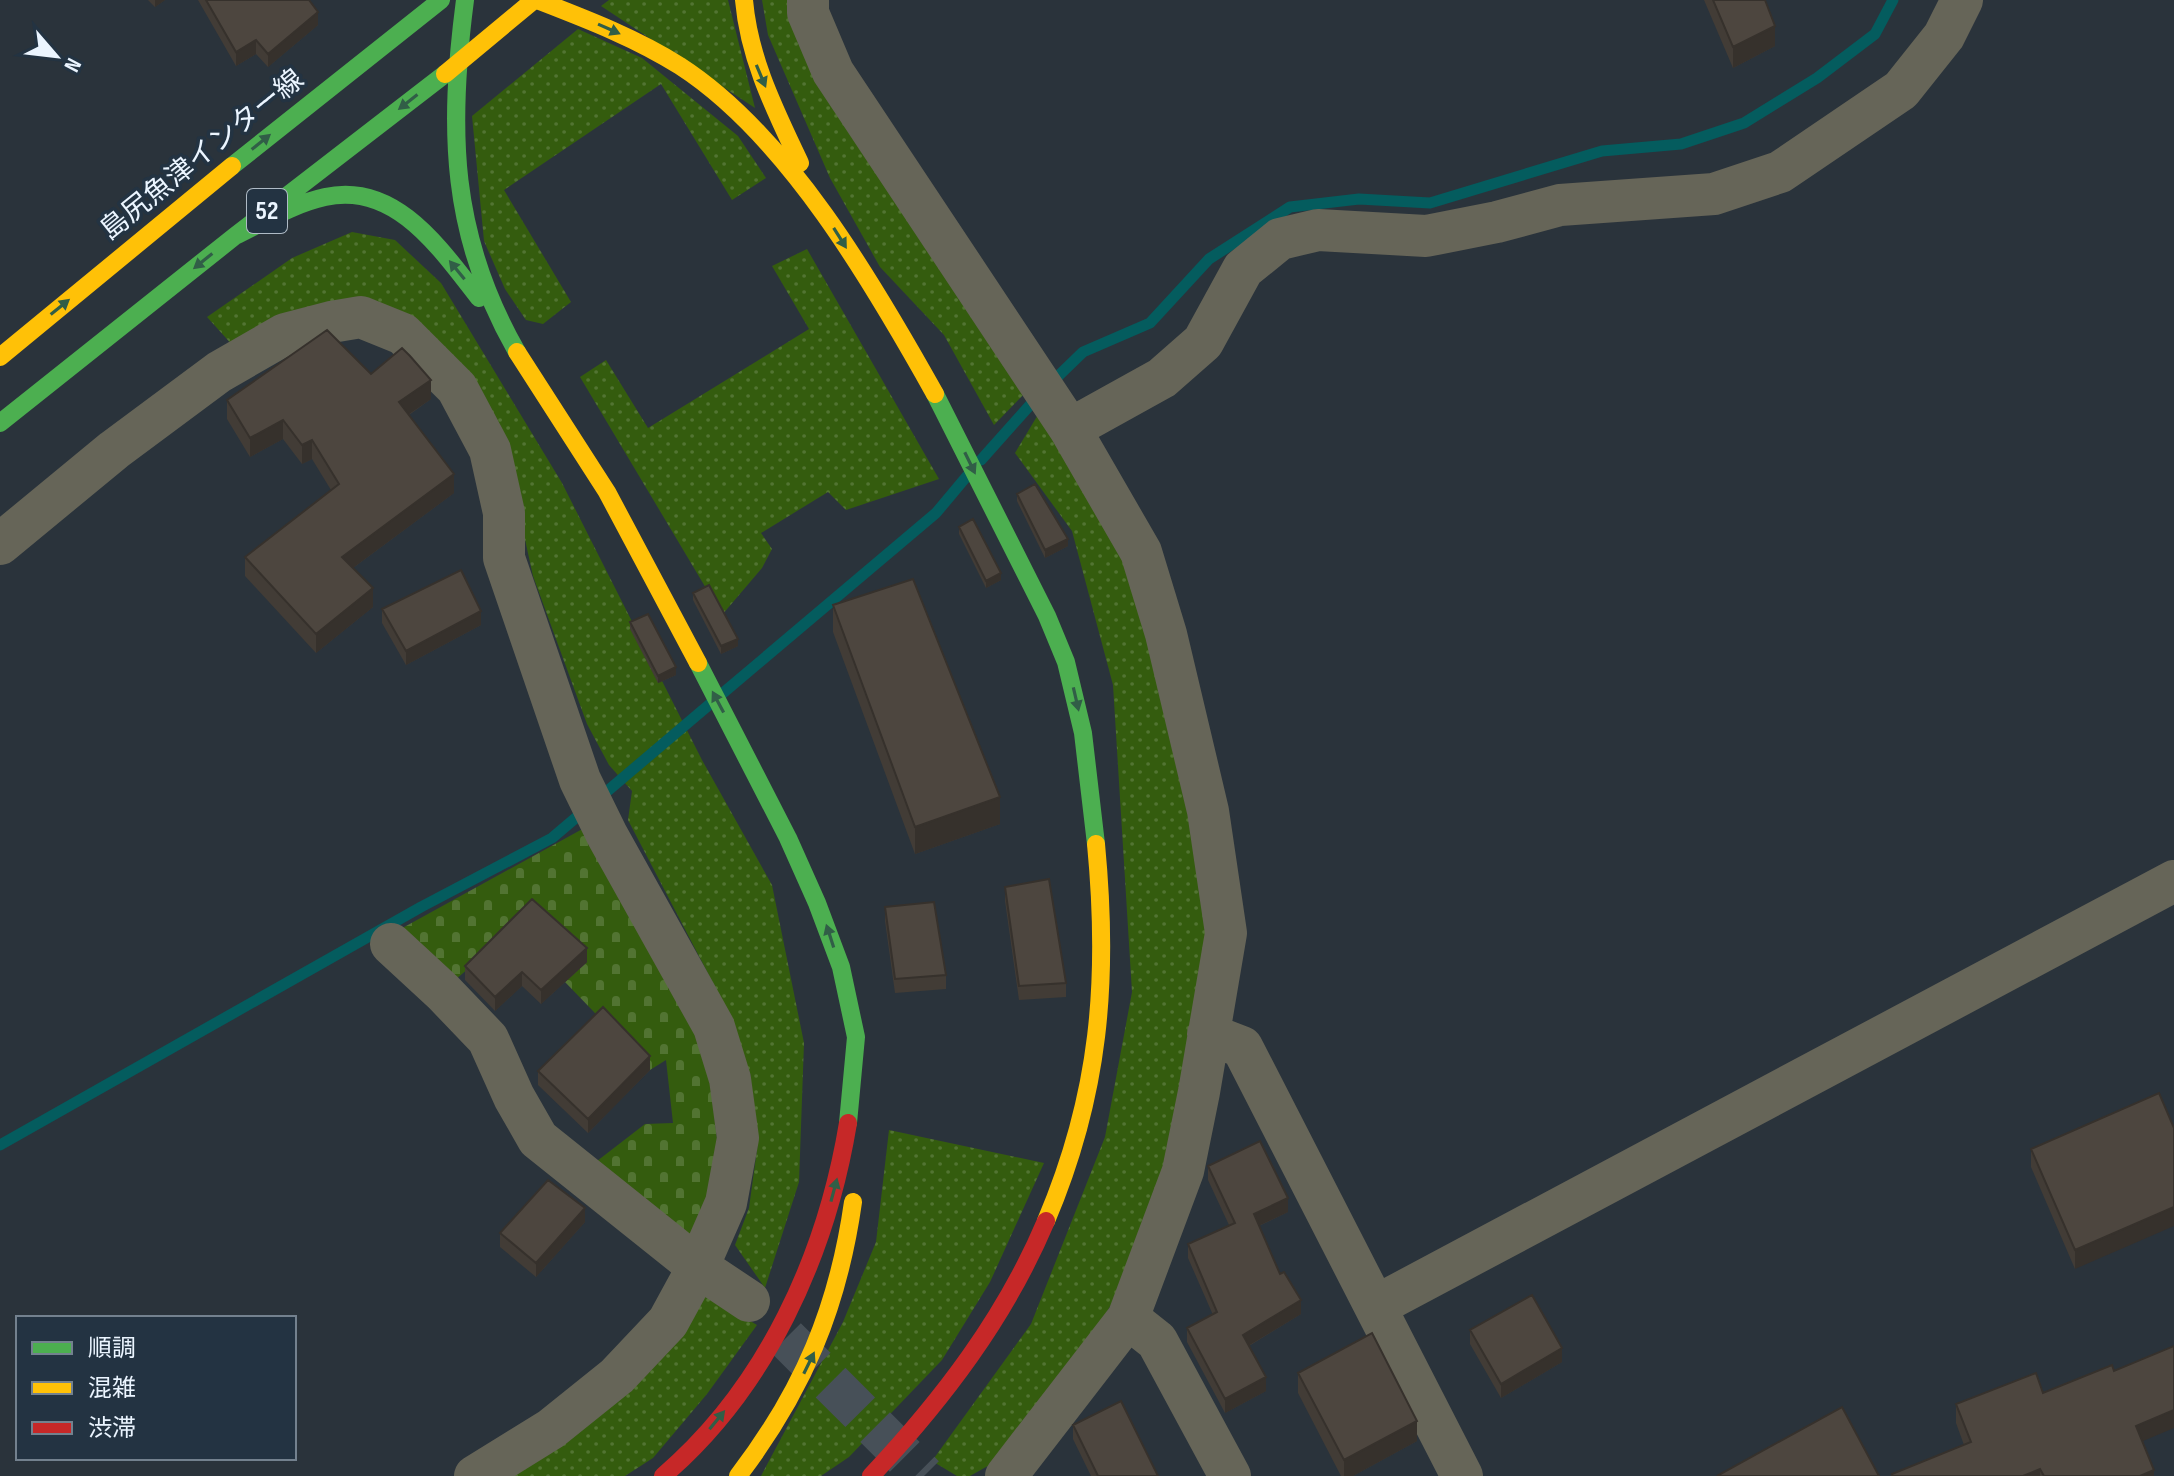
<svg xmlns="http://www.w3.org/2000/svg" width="2174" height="1476" viewBox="0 0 2174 1476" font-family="'Sofia Sans Condensed','Noto Sans JP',sans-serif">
<defs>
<pattern id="grass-dots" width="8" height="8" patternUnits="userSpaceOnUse" patternTransform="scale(2)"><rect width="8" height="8" fill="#345c0e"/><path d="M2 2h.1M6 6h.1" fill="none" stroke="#527432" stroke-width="1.8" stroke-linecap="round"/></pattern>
<pattern id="cemetery-stones" width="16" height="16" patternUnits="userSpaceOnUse" patternTransform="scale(2)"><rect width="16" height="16" fill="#345c0e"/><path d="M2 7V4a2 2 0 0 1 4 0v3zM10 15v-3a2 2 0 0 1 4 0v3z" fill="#527432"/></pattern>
</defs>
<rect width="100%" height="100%" fill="#2a333b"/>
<path fill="url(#grass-dots)" d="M609,0H728L755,108L601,6Z
M762,0H792L1028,390L994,425L944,335L880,267L830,178L768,35Z
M578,29L642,58L738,136L766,178L732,200L661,84L504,190L571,302L543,324L526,320L505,289L484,241L472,116Z
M352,232L395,240L441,283L562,483L702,760L772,885L804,1043L799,1182L765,1288L735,1245L749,1208L758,1142L750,1073L713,983L628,820L632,791L609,765L587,724L533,576L519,512L379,309L235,348L207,317L292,258Z
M807,249L939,479L846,510L828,492L761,533L772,549L762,568L722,615L580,377L606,360L648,428L809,329L772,266Z
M1042,408L1124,551L1174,732L1212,955L1174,1151L1118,1293L1078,1360L1002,1458L970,1476H957L932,1461L1031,1324L1105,1137L1132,992L1113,685L1072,531L1015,453Z
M889,1130L1044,1163L990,1282L942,1360L849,1457L821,1476H761L843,1322L876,1242Z
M701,1292L757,1325L707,1394L653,1458L625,1476H511Z"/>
<path fill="url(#cemetery-stones)" d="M586,827L705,1035L717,1139L710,1201L694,1243L588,1168L645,1124L673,1123L666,1060L650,1070L565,982L587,962L532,914L455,980L397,931Z"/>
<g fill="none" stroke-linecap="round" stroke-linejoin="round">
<path stroke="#045c5e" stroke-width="11" d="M1051,383L1083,352L1150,323L1209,259L1290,207L1359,199L1430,203L1602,151L1681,144L1744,123L1817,78L1875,34L1893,0
M981,460L1039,395
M723,693L936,513L967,476
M598,799L710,704
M0,1145L421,907L552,838L585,810"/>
<path stroke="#475058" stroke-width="42" stroke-dasharray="42 21" stroke-linecap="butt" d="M786,1338L924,1476"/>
<path stroke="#666558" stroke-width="42" d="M808,0V13L833,72L1070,429L1141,552L1166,634L1208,811L1226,933L1199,1092L1183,1171L1128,1318L1006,1476
M1070,429L1162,378L1203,342L1243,269L1280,239L1318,230L1426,236L1497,222L1560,205L1714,194L1780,172L1901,90L1944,36L1962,0
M0,544L114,450L219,372L285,334L331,322L361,317L403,334L457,388L490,450L504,513V558L580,780L607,835L714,1027L730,1079L738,1138L726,1203L698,1267L668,1322L617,1376L551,1429L475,1476
M391,944L443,992L488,1039L514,1097L538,1139L698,1267L749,1301
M1208,1034L1242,1047L1462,1476
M1376,1306L2174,881
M1128,1318L1157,1341L1230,1476"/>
<path stroke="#4caf50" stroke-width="18" d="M465,0C448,130 450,235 517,352
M232,166L441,0
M235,236C264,222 293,204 325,197C396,181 441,250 479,298
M935,394L1047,616L1066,662L1083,733L1096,844
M0,423L235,236L445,74
M698,663L788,838L817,903L841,967L856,1037L848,1123"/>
<path stroke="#ffc107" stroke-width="18" d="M537,0C586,19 636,38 680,66C787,135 873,283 935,394
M744,0C749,59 775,110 800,163
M445,74L534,0
M517,352L607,492L698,663
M0,357L232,166
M1046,1221C1100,1094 1109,980 1096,844
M738,1476C803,1391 838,1308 853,1202"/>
<path stroke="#c62828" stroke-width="18" d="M663,1476C766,1388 826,1256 848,1123
M871,1476C943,1399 1005,1318 1046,1221"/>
</g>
<path fill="#423c36" d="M148,0H165L155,7Z
M198,0H309L318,25L268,67L256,54L236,66Z
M1704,0H1765L1775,46L1733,68Z
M371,374L431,399L409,415L454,493L353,568L373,607L316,653L245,576V557L331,490L312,459L302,464L283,439L250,457L227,419V400Z
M1017,494L1068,546L1045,558L1017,501Z
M959,527L1001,580L986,588L959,534Z
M693,593L738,646L721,654L693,600Z
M833,605L1000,824L915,854L833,632Z
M382,609L481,625L406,665L382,623Z
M630,622L676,675L658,683L630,629Z
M1005,887L1066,983V997L1019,1000L1005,901Z
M885,907L946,975V989L895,993L885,921Z
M587,962L541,1004L522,986L495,1011L465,980V966Z
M650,1070L588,1133L538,1085V1071Z
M2174,1128L2075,1269L2031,1167V1149Z
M1208,1166L1288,1212L1259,1226L1280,1274L1301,1314L1249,1346L1266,1391L1225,1413L1187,1342V1328L1213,1315L1188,1258V1244L1229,1225L1208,1180Z
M585,1222L536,1277L500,1247V1233Z
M1470,1330L1562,1362L1501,1398L1470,1344Z
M2114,1371L2143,1441L2154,1476H1892V1474L1964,1445L1956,1423V1404L2043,1393Z
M1298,1373L1417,1441L1353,1476H1341L1298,1393Z
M1073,1425L1158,1476H1091L1073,1439Z"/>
<path fill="#36312c" d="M155,0H165L155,7Z
M318,12V25L268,67V54Z
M1775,26V46L1733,68V47Z
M256,40V54L236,66V52Z
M431,380V399L399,421V402Z
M283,420V439L250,457V438Z
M312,440V459L302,464V445Z
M454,474V493L342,576V557Z
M1068,539V546L1045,558V550Z
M1001,573V580L986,588V581Z
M373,588V607L316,653V634Z
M481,611V625L406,665V651Z
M738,639V646L721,654V646Z
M676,667V675L658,683V676Z
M1000,797V824L915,854V827Z
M587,948V962L541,1004V990Z
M522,972V986L495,1011V997Z
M650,1056V1070L588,1133V1119Z
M1288,1198V1212L1254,1228V1214Z
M2174,1207V1226L2075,1269V1250Z
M585,1208V1222L536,1277V1263Z
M1301,1300V1314L1243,1349V1335Z
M1562,1348V1362L1501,1398V1384Z
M1266,1377V1391L1225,1413V1399Z
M2174,1410V1428L2136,1444V1426Z
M1417,1421V1441L1353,1476H1344V1460Z
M2040,1469V1476H2023Z
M2154,1470V1476H2140Z"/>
<path fill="#4d463f" stroke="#36312c" stroke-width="2" d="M206,0H309L318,12L268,54L256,40L236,52Z
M1713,0H1765L1775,26L1733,47Z
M327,330L371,374L402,348L410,356L431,380L399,402L454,474L342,557L373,588L316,634L245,557L339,484L312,440L302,445L283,420L250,438L227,400Z
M1035,484L1068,539L1045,550L1017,494Z
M973,519L1001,573L986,581L959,527Z
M461,570L481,611L406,651L382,609Z
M913,579L1000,797L915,827L833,605Z
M709,585L738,639L721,646L693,593Z
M648,614L676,667L658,676L630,622Z
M1049,879L1066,983L1019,986L1005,887Z
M532,899L587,948L541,990L522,972L495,997L465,966Z
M934,902L946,975L895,979L885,907Z
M603,1007L650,1056L588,1119L538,1071Z
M2159,1093L2174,1128V1207L2075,1250L2031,1149Z
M1260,1141L1288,1198L1254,1214L1280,1274L1284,1272L1301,1300L1243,1335L1266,1377L1225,1399L1187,1328L1217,1312L1188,1244L1235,1223L1208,1166Z
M548,1180L585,1208L536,1263L500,1233Z
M1532,1295L1562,1348L1501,1384L1470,1330Z
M1372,1333L1417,1421L1344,1460L1298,1373Z
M2174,1346V1410L2136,1426L2154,1470L2140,1476H2044L2040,1469L2023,1476H1892V1474L1971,1442L1956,1404L2036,1373L2043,1393L2112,1365L2114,1371Z
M1121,1401L1158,1476H1098L1073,1425Z
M1842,1407L1879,1476H1717Z"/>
<defs><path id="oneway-solid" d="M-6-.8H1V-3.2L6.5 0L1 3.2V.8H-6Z" transform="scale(2)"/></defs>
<g fill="#315e47">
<use href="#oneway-solid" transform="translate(609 29) rotate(24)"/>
<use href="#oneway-solid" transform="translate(761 76) rotate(67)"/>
<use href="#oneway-solid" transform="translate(408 102) rotate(142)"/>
<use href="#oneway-solid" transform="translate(261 142) rotate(-39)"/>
<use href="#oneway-solid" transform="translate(840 238) rotate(58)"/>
<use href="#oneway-solid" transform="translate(203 261) rotate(141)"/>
<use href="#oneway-solid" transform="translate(457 270) rotate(-129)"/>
<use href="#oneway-solid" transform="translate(60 307) rotate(-39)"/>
<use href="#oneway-solid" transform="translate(970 463) rotate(64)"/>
<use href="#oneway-solid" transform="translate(1076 699) rotate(77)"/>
<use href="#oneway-solid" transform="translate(718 702) rotate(-118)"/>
<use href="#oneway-solid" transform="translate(830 936) rotate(-108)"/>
<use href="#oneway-solid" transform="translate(834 1190) rotate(-75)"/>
<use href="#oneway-solid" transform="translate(809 1363) rotate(-64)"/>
<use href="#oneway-solid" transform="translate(717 1420) rotate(-51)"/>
</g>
<g text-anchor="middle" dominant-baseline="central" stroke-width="7" stroke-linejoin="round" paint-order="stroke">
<rect fill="#233342" stroke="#afbbc6" stroke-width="2" x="247" y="189" width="40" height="44" rx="6"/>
<g font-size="26" font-weight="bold" fill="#ebf5ff">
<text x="267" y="211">52</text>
</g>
<g font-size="28" fill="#ebf5ff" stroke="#233342">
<text transform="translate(202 155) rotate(-39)">島尻魚津インター線</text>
</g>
</g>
<rect x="16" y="1316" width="280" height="144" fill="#233342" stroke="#73818e" stroke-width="2"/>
<rect x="32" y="1342" width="40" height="12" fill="#4caf50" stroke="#73818e" stroke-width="2"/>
<text x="88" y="1356" font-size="24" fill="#ebf5ff">順調</text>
<rect x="32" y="1382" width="40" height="12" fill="#ffc107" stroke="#73818e" stroke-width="2"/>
<text x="88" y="1396" font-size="24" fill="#ebf5ff">混雑</text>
<rect x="32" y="1422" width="40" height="12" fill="#c62828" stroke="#73818e" stroke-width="2"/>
<text x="88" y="1436" font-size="24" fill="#ebf5ff">渋滞</text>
<g transform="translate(56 56) rotate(118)" stroke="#233342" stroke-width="6" paint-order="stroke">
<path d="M0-6L14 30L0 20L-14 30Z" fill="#ebf5ff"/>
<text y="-12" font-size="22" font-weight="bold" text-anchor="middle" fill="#ebf5ff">N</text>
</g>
</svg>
